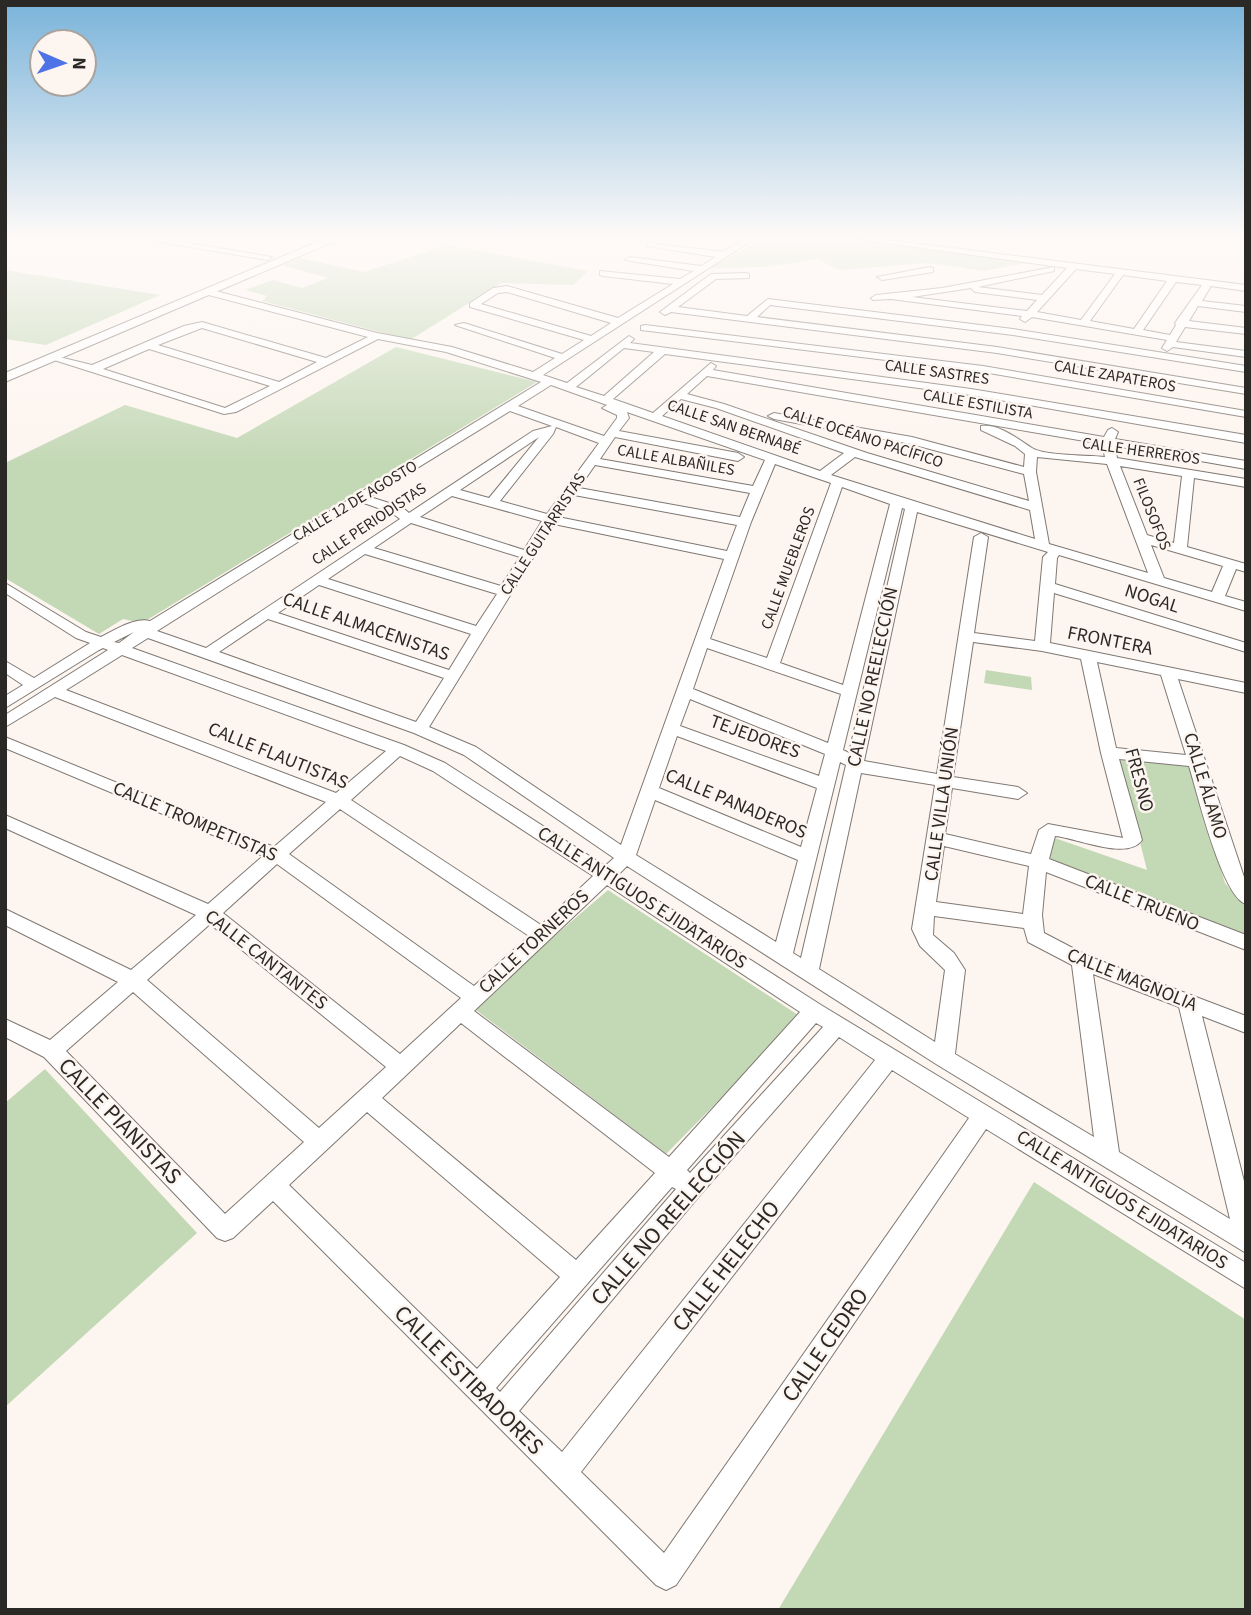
<svg xmlns="http://www.w3.org/2000/svg" width="1251" height="1615" viewBox="0 0 1251 1615" font-family="'Source Sans 3',sans-serif">
<rect width="100%" height="100%" fill="#fdf5ef"/>
<path fill="#c3d8b5" d="M763,239H839L1033,262L983,271L928,263L839,270L817,259L766,267L710,268Z
M448,245L588,271L573,285L501,283L410,340L262,301L267,296L245,290L273,280L302,288L328,278L282,265L300,258L364,272Z
M5,270L160,295L46,345L5,339Z
M396,347L537,382L142,623L123,619L99,634L5,578V463L125,405L237,438Z
M986,670L1031,677L1032,690L984,683Z
M1119,760L1189,766L1225,883L1246,907V936L1049,862V836L1147,870Z
M608,890L801,1017L666,1154L472,1007Z
M45,1069L197,1233L5,1407V1103Z
M1034,1182L1246,1320V1610H778Z"/>
<g fill="none" stroke-linecap="round" stroke-linejoin="round">
<defs>
<path id="minor" d="M142,239H164L272,257L267,260Z
M744,239H754L543,375L567,383L629,336L634,339L630,343L971,389L1246,435V443L971,395L665,354L613,399L653,413L711,363L716,366L713,370L1104,437L1108,430L1112,428L1118,432L1115,439L1246,461V469L1115,446L1117,458L1246,479V487L1194,478L1187,547L1246,564V572L1236,569L1225,596L1246,602V611L1059,555L1057,558L1055,584L1246,643V652L1054,593L1050,643L1246,683V693L1178,679L1246,883V904C1222,897 1197,792 1189,766L1119,759L1142,840C1128,861 1077,838 1055,836L1049,859L1246,935V950L1046,872L1042,915L1044,933L1088,956L1246,1016V1033L1202,1016L1246,1189V1253L936,1064L627,866L618,875L821,1005L1246,1263V1289L986,1129L676,1585L666,1590L656,1585L273,1201L233,1238L225,1241L217,1238L44,1057L5,1037V1019L50,1040L118,982L5,925V909L131,970L196,915L5,828V815L208,904L263,856L5,748V737L274,847L326,802L55,697L5,727V715L108,650L103,648L99,650L5,708V696L23,685L5,673V661L34,678L90,643L76,638L5,593V583L86,632L101,637C115,630 135,617 150,621L541,382L446,352L378,339L236,412L224,414L51,359V355L92,365L184,326L202,322L326,358L368,337L205,294L203,292L208,289L377,333L452,347L533,372L555,358L455,325L464,323L562,354L584,340L470,307V303L493,288L507,286L618,318L673,284L603,276L600,275V271L680,279L694,271L625,260L630,257L701,266L716,257L647,246L651,243L723,252ZM507,292L611,323L591,336L481,304L498,293ZM202,328L317,362L279,382L158,345ZM624,348L654,352L604,396L576,387ZM149,349L270,386L225,408L103,369ZM707,376L1102,444L1105,457C1088,455 1045,456 1032,448C1018,439 998,423 981,426V430L1015,446L1025,454L1024,467L912,437L774,413L768,416L774,419L911,444L1024,474L1029,501L867,453L724,404L687,394ZM551,385L607,405L602,408L617,415V418L604,436L518,406ZM681,399L716,408L844,453L820,471L662,416ZM510,411L552,426L533,431L409,513L402,507L370,497ZM627,412L765,460L753,486L600,459L615,437L738,461L744,457L738,453L619,431L629,418ZM556,427L599,443L547,514L500,501L553,434ZM539,437L489,498L460,490ZM855,457L1030,510L1035,539L831,475ZM1037,457L1107,464L1148,573L1049,544L1036,472ZM775,464L831,483L767,658L710,639L751,522ZM595,465L750,493L740,517L579,488ZM1120,466L1182,476L1174,543L1147,535ZM842,487L890,504L843,685L780,663ZM574,495L737,525L727,551L558,517ZM452,496L542,521L524,550L420,517ZM361,502L392,513L400,519L206,648L157,631ZM902,508L905,509L849,753L843,750ZM917,512L1048,552L1043,557L1035,641L974,633L988,537L981,533L974,537L937,774L864,761ZM411,523L520,557L501,586L374,548ZM554,524L724,559L621,845L476,747L429,727ZM1151,545L1223,566L1212,592L1164,578ZM365,554L497,594L476,626L328,579ZM319,585L471,634L449,670L278,613ZM268,619L444,678L416,722L219,652ZM134,632L119,643L114,642ZM148,638L414,733L464,755L614,858L605,866L445,763L404,745L132,648ZM973,642L1042,651L1081,659L1101,753L1123,838L1048,824L1039,830L1031,854L945,834L952,788L1018,799L1027,793L1018,787L953,777ZM707,648L841,694L828,743L693,689ZM122,655L386,751L336,793L66,690ZM1097,662L1161,675L1186,755L1116,748ZM690,699L825,754L819,776L680,726ZM677,736L817,788L801,847L659,788ZM400,756L433,771L593,876L541,925L351,800ZM840,762L846,765L801,958L793,953ZM861,773L935,785L912,929L920,946L945,970L935,1042L819,969ZM655,800L798,860L776,942L636,855ZM340,809L529,936L474,986L289,854ZM944,846L1029,866L1023,914L936,902ZM277,864L461,998L400,1054L223,913ZM607,885L800,1012L669,1157L474,1011ZM934,916L1024,928L1028,942L1072,965L1094,1137L955,1054L965,970L954,953L933,935ZM210,924L386,1067L319,1128L147,980ZM1093,974L1179,1007L1230,1219L1119,1152ZM133,992L304,1142L225,1214L66,1051ZM461,1023L655,1173L576,1260L382,1098ZM816,1023L823,1027L690,1173L687,1170ZM839,1037L875,1060L562,1452L519,1411L700,1195ZM892,1070L969,1118L664,1553L581,1472ZM367,1112L560,1277L477,1369L289,1185ZM672,1187L676,1189L500,1392L496,1388Z
M856,239H881L1246,285V291L1211,286L1202,301L1246,306V312L1198,306L1189,321L1246,328V334L1185,327L1176,342L1246,351V357L1173,347L1167,351L1162,348L1167,340L1032,317L1025,322L1020,319L1022,316L891,299L873,300L871,298L876,295L942,288L1054,267V271L978,287L1042,295L1067,268ZM1076,269L1115,274L1081,320L1037,312ZM1123,275L1167,281L1134,329L1090,321ZM1176,282L1202,285L1175,323L1176,325L1170,335L1143,330ZM971,288L975,292L1037,300L1027,311L912,297Z
M930,267L933,268V272L882,280L877,277Z
M746,273L749,274V278L716,279L678,307L747,316L768,299L1013,329L1246,366V372L1013,335L770,305L757,317L997,347L1246,388V394L997,353L671,312L665,315L660,312L711,274Z
M645,325L983,366L1246,411V417L983,372L641,330V326Z"/>
<path id="major" d="M324,239H340L5,382V373Z"/>
</defs>
<use href="#minor" stroke="#7f7873" stroke-width="2"/>
<use href="#major" stroke="#7f7873" stroke-width="2"/>
<use href="#minor" fill="#fff" fill-rule="evenodd"/>
<use href="#major" fill="#fff" fill-rule="evenodd"/>
</g>
<linearGradient id="sky" x2="0" y2="1"><stop stop-color="#79b3da"/><stop offset="0.51" stop-color="#fefaf8"/><stop offset="1" stop-color="#fefaf8" stop-opacity="0"/></linearGradient>
<rect width="1251" height="465" fill="url(#sky)"/>
<g text-anchor="middle" dominant-baseline="central" stroke-width="5" stroke-linejoin="round" paint-order="stroke">
<g font-size="16" fill="#2b2926" stroke="#fdf5ef">
<text transform="translate(937 372) rotate(8)">CALLE SASTRES</text>
<text transform="translate(1115 376) rotate(10)">CALLE ZAPATEROS</text>
<text transform="translate(978 404) rotate(10)">CALLE ESTILISTA</text>
<text transform="translate(734 427) rotate(19)">CALLE SAN BERNABÉ</text>
<text transform="translate(863 437) rotate(18)">CALLE OCÉANO PACÍFICO</text>
<text transform="translate(1141 451) rotate(8)">CALLE HERREROS</text>
<text transform="translate(676 460) rotate(10)">CALLE ALBAÑILES</text>
<text transform="translate(355 501) rotate(-31)">CALLE 12 DE AGOSTO</text>
<text transform="translate(1152 514) rotate(68)">FILOSOFOS</text>
<text transform="translate(369 524) rotate(-34)">CALLE PERIODISTAS</text>
<text transform="translate(543 534) rotate(-57)">CALLE GUITARRISTAS</text>
<text transform="translate(788 568) rotate(-70)">CALLE MUEBLEROS</text>
</g>
<g font-size="19" fill="#2b2926" stroke="#fdf5ef">
<text transform="translate(1152 599) rotate(18)">NOGAL</text>
<text transform="translate(366 627) rotate(19)">CALLE ALMACENISTAS</text>
<text transform="translate(1110 641) rotate(11)">FRONTERA</text>
<text transform="translate(873 677) rotate(-78)">CALLE NO REELECCIÓN</text>
<text transform="translate(755 737) rotate(20)">TEJEDORES</text>
<text transform="translate(278 756) rotate(22)">CALLE FLAUTISTAS</text>
<text transform="translate(1139 780) rotate(75)">FRESNO</text>
<text transform="translate(1205 786) rotate(73)">CALLE ÁLAMO</text>
<text transform="translate(736 804) rotate(23)">CALLE PANADEROS</text>
<text transform="translate(942 804) rotate(-82)">CALLE VILLA UNIÓN</text>
<text transform="translate(195 822) rotate(23)">CALLE TROMPETISTAS</text>
<text transform="translate(642 898) rotate(33)">CALLE ANTIGUOS EJIDATARIOS</text>
<text transform="translate(1142 903) rotate(22)">CALLE TRUENO</text>
<text transform="translate(534 942) rotate(-43)">CALLE TORNEROS</text>
<text transform="translate(266 960) rotate(38)">CALLE CANTANTES</text>
<text transform="translate(1132 980) rotate(22)">CALLE MAGNOLIA</text>
<text transform="translate(1122 1200) rotate(32)">CALLE ANTIGUOS EJIDATARIOS</text>
</g>
<g font-size="23" fill="#2b2926" stroke="#fdf5ef">
<text transform="translate(120 1121) rotate(46)">CALLE PIANISTAS</text>
<text transform="translate(668 1218) rotate(-49)">CALLE NO REELECCIÓN</text>
<text transform="translate(726 1266) rotate(-52)">CALLE HELECHO</text>
<text transform="translate(825 1345) rotate(-55)">CALLE CEDRO</text>
<text transform="translate(469 1380) rotate(45)">CALLE ESTIBADORES</text>
</g>
</g>
<rect width="1251" height="1615" fill="none" stroke="#2b2926" stroke-width="14"/>
<g transform="translate(63 63) rotate(92)"><circle r="33" fill="#fdf5ef" stroke="#a9a39f" stroke-width="2"/>
<path d="M0-5L12 26L0 18L-12 26Z" fill="#4e73e6"/>
<text y="-10" font-size="19" font-weight="bold" text-anchor="middle" fill="#2b2926">N</text>
</g>
</svg>
